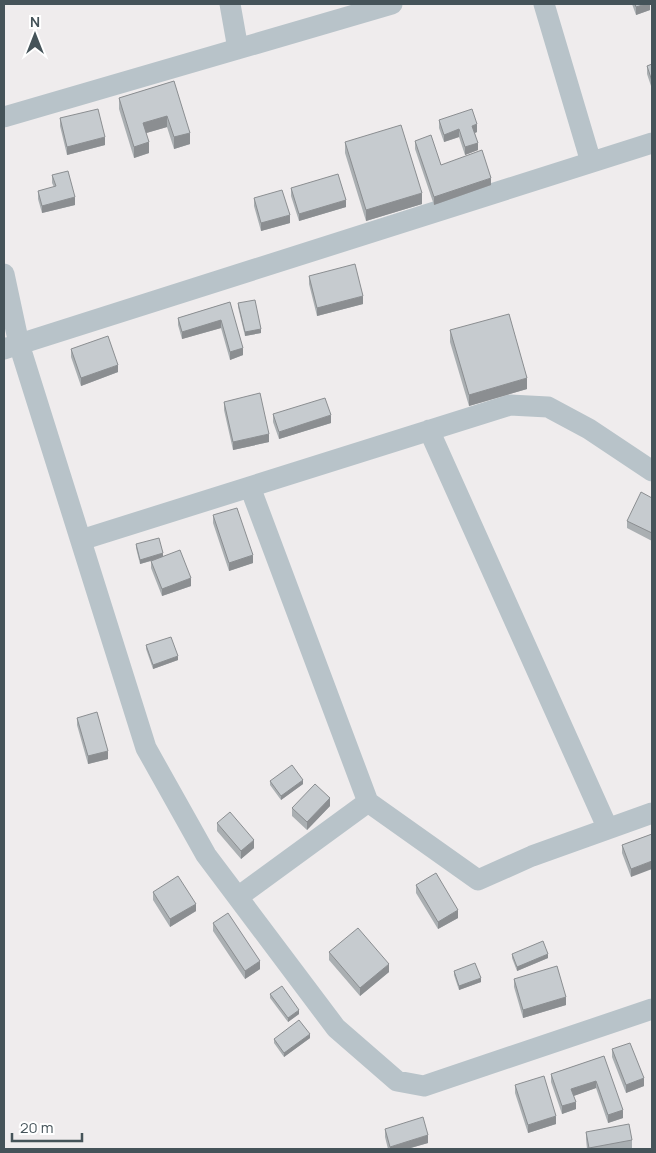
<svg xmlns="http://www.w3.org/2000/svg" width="656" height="1153" viewBox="0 0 656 1153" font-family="Manrope,sans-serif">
<rect width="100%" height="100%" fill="#efeced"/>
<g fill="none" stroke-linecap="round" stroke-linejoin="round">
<path stroke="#b8c3c9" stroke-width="21" d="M230,4L238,49
M544,4L591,162
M4,117L392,4
M4,274L19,344L146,748L206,855L336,1028L397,1081L424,1086L652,1009
M4,349L652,143
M429,430L608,829
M250,487L368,802L478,880L532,856L652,813
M81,540L510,405L548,407L589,429L652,471
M238,897L368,802"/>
</g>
<path fill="#aaafb2" d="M632,4H650V10L636,15Z
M652,64V89L647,74V66Z
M174,81L190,144L174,149L167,127L146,133L149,153L134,158L119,109V98Z
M60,118L105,145L67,155L60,126Z
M439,120L477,132L475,133L478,150L465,155L459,137L444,142L439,128Z
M415,141L441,165L491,185L434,205L415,149Z
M345,142L422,204L366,221L345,153Z
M52,175L75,205L42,213L38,199V191L54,187L52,183Z
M291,188L346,207L299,221L291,196Z
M254,198L290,223L261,231L254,206Z
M309,276L363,304L317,316L309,284Z
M230,302L243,355L230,360L221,328L182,339L178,325V318Z
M238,303L261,333L245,336L238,307Z
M450,330L527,389L469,406L450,342Z
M71,349L118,372L81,386L71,357Z
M224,402L269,442L233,450L224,410Z
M273,414L331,423L279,439L273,422Z
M652,498V541L627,528V521Z
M213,515L253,563L229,571L213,523Z
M136,544L163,556L191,586L162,596L151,568V561L140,564L136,548Z
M146,645L178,660L153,669L146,649Z
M77,718L108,759L88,764L77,725Z
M270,781L303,784L281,800L270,785Z
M330,806L307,830L292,816V808Z
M217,823L254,848L241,859L217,831Z
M652,834L631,877L622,853V845Z
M416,885L458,918L438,929L416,893Z
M153,892L196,911L170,927L153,900Z
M213,923L260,969L245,979L213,931Z
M329,952L389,972L360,996L329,960Z
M512,954L548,958L517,971L512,958Z
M454,971L481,982L459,990L454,975Z
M514,979L566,1005L523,1018L514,987Z
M270,994L299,1014L288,1022L270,998Z
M310,1038L284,1057L274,1043V1039Z
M612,1049L644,1086L626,1093L612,1057Z
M604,1056L623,1118L608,1123L596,1088L573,1096L576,1109L562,1114L551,1082V1074Z
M515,1085L556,1124L528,1133L515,1093Z
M385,1129L428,1143L407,1149H388L385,1137Z
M586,1132L632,1140V1148L626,1149H587L586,1139Z"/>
<path fill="#8b8e91" d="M646,4H650V10L636,15V7Z
M167,116V127L143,134V123Z
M477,124V132L472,134V126Z
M459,129V137L444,142V135Z
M190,133V144L174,149V137Z
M105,137V145L67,155V147Z
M149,142V153L134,158V147Z
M478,143V150L465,155V147Z
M491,178V185L434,205V197Z
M422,193V204L366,221V210Z
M75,197V205L42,213V206Z
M346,200V207L299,221V214Z
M290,215V223L261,231V223Z
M363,296V304L317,316V308Z
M221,320V328L182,339V332Z
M261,329V333L245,336V332Z
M243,348V355L230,360V352Z
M118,365V372L81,386V378Z
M527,378V389L469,406V395Z
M331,415V423L279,439V432Z
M269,434V442L233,450V442Z
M163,553V557L140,564V560Z
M253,555V563L229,571V563Z
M191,578V586L162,596V589Z
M178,656V660L153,669V665Z
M108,751V759L88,764V756Z
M303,780V784L281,800V796Z
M330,798V806L307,830V822Z
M254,840V848L241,859V851Z
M652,861V869L631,877V869Z
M196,904V911L170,927V919Z
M458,910V918L438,929V922Z
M548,954V958L517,971V967Z
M260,961V969L245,979V971Z
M389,964V972L360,996V988Z
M481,978V982L459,990V986Z
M566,997V1005L523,1018V1010Z
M299,1010V1014L288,1022V1018Z
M310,1034V1038L284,1057V1053Z
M644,1078V1086L626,1093V1085Z
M596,1081V1088L571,1097V1089Z
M576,1102V1109L562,1114V1106Z
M623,1110V1118L608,1123V1115Z
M556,1116V1124L528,1133V1125Z
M428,1135V1143L407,1149H390V1147Z"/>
<path fill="#c6cbcf" stroke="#8b8e91" d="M635,4H646L636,7Z
M652,64V81L647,66Z
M174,81L190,133L174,137L167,116L143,123L149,142L134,147L119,98Z
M98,109L105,137L67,147L60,118Z
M472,109L477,124L472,126L478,143L465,147L459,129L444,135L439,120Z
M401,125L422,193L366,210L345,142Z
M431,135L441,165L482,150L491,178L434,197L415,141Z
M68,171L75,197L42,206L38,191L56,186L52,175Z
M338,174L346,200L299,214L291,188Z
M282,190L290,215L261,223L254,198Z
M355,264L363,296L317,308L309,276Z
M255,300L261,329L245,332L238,303Z
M230,302L243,348L230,352L221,320L182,332L178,318Z
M509,314L527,378L469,395L450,330Z
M108,336L118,365L81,378L71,349Z
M260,393L269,434L233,442L224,402Z
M325,398L331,415L279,432L273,414Z
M641,492L652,498V533L627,521Z
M237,508L253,555L229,563L213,515Z
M159,538L163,553L140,560L136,544Z
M180,550L191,578L162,589L151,561Z
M171,637L178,656L153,665L146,645Z
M97,712L108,751L88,756L77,718Z
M292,765L303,780L281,796L270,781Z
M315,784L330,798L307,822L292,808Z
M230,812L254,840L241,851L217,823Z
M652,834V861L631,869L622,845Z
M436,873L458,910L438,922L416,885Z
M178,876L196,904L170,919L153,892Z
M228,913L260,961L245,971L213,923Z
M358,928L389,964L360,988L329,952Z
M543,941L548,954L517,967L512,954Z
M475,963L481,978L459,986L454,971Z
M557,966L566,997L523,1010L514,979Z
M282,986L299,1010L288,1018L270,994Z
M299,1020L310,1034L284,1053L274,1039Z
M630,1043L644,1078L626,1085L612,1049Z
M604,1056L623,1110L608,1115L596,1081L571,1089L576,1102L562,1106L551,1074Z
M544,1076L556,1116L528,1125L515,1085Z
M423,1117L428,1135L390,1147L385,1129Z
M629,1124L632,1140L589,1148L586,1132Z"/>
<rect width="656" height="1153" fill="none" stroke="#455359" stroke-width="10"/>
<g transform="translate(35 35)" stroke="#ffffff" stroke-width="4" paint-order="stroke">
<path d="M0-4L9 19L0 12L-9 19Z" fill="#455359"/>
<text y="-8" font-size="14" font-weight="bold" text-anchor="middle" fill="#455359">N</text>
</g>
<path d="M12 1133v8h70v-8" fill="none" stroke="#455359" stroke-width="2.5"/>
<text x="20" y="1133" font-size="15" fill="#455359" stroke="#ffffff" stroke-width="4" paint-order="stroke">20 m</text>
</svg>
